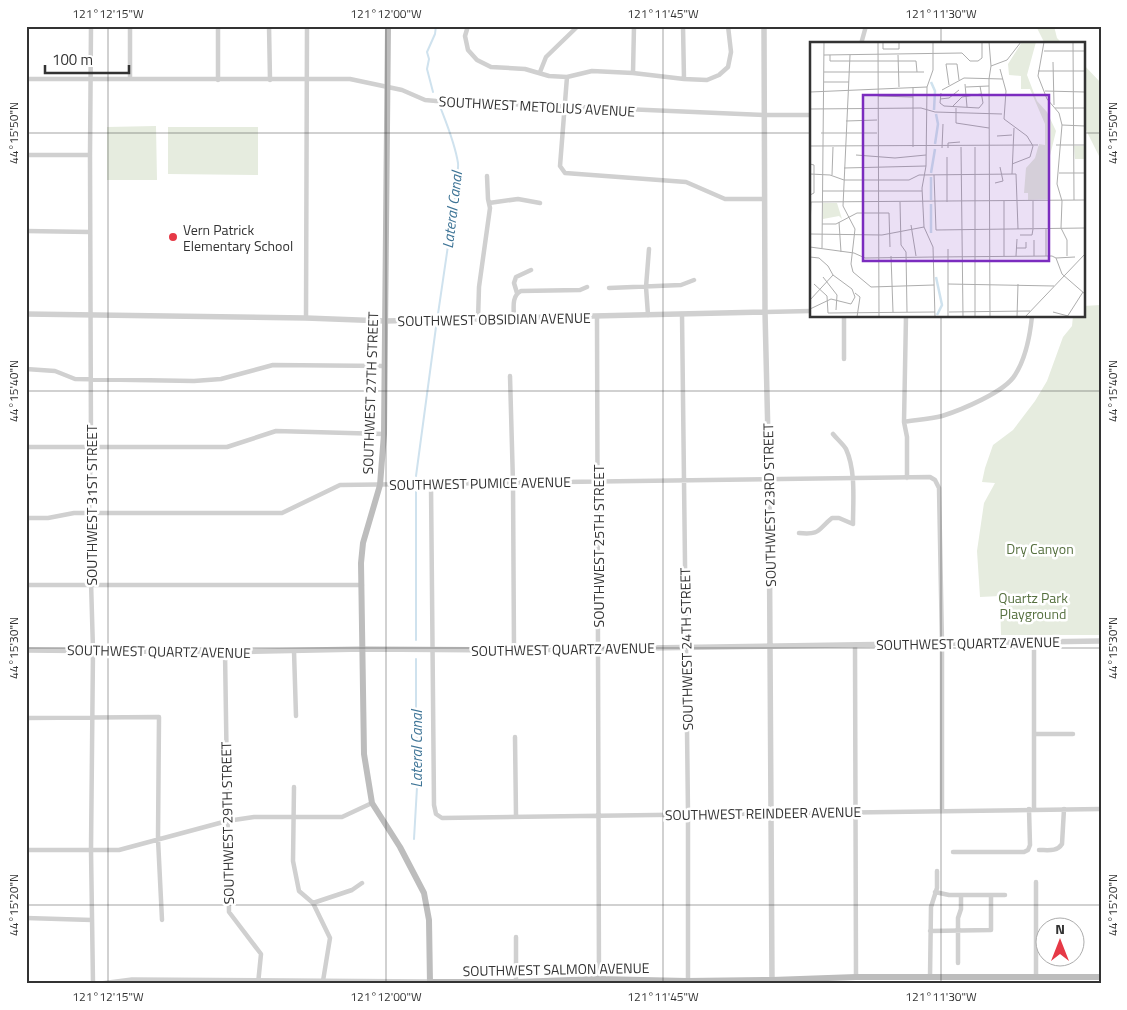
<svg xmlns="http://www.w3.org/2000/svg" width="1127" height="1010" viewBox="0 0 1127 1010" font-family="'Titillium Web',sans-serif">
<rect width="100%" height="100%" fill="#fff"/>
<path fill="#e6ecdf" d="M1036,26H1054L1057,38L1063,44H1045Z
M1083,64L1101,83V160L1083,124Z
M156,126L157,180H107V127Z
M168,127H258V175L168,174Z
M1101,305V635H1001L1000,596L980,597L977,551L984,503L995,483L982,482L985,468L993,445L1013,430L1035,401L1047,381L1063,337L1072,326L1073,316H1083V306Z"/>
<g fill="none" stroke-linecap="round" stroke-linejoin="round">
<path stroke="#cfe2ee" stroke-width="2" d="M433,92L427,69L429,59L427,52L435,34L436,26
M438,314L456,191C454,183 459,174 458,163C455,144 448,127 441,109
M416,476L436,327
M416,492V640
M414,839L418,770L416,718V659"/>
<path stroke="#d0d0d0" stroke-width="4.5" d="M91,26L90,155L91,447L89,513L93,650L91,850L93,984
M130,26V79
M218,26V80
M269,26L270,80
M468,26L465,36L468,50L477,60L491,67L525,69L549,76L567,77L592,71L633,73L684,79L707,80L719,75L728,67L731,52L728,26
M683,26L684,79
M861,44L866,26
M540,72L546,57L578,26
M633,73L634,26
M567,77L560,166L565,173L686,182L725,199H764
M26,79H350L402,90L425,100L436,101L764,115H811
M26,155H90
M489,203L518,199L540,203
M26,231L90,232
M609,288L681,285L694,280
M517,293L514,283L516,277L531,270
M765,312L811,311
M682,314L688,813V982
M648,315L646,287L649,249
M906,316L904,422L907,437V478
M597,317L599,984
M306,318L307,26
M514,319C514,309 511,296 521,291L580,290L587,287
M478,320L479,287L490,208L488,199L487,176
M844,359V316
M26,369L55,371L75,379L194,381L221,379L273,365L385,366
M510,376L513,483L514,650
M904,422C916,420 930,419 942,416C961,410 1005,392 1015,375C1026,358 1030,336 1032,316
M26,447H227L276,431L384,434
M431,484L434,805L436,814L442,818L1101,809
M26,518H48L74,513H282L340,485L930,477L935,480L939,488L942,643V811
M799,533C821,535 817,530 832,518H839L853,524C853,500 856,471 846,449C843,444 837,439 833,434
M26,585H362
M1034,643V809
M855,645L856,977
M294,651L296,716
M225,652L229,912L261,954L258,984
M26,718L159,717L158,839L162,920
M1034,734H1073
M515,737L516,816
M294,787L293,861L299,891L313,903L330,938L323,981
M26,850H119L227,821L254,817H342L372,803
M1039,850C1048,850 1057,852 1062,844L1064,809
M953,852H1024L1028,850L1030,845L1029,809
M1036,882V976
M935,892L949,895H1005
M313,903L352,890L362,883
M26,918L92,920
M930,931L991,930V895
M958,963V918L961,909V895
M930,977L931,907L937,888V871
M516,983V937"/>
<path stroke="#d0d0d0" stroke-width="5.5" d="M764,26L765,312L769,480L772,980
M26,314L306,318L385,321L765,312
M26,650L225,652L363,649L514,650L1101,641
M101,984L132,980L430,982"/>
<path stroke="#bdbdbd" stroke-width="6" d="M388,26L384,434L380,485L363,543L361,563L364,754L372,803L400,847L424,893L429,920L430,984
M430,982H516L598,979L687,981L772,980L856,977H1101"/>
</g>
<path fill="none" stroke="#333" stroke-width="1" stroke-opacity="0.45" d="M108,26V984M386,26V984M663,26V984M941,26V44M26,133H811M1083,133H1101M941,316V984M26,391H1101M26,648H1101M26,905H1101"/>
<circle fill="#e63946" stroke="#fff" stroke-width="2" cx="173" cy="237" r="5"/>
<g text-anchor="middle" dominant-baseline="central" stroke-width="5" stroke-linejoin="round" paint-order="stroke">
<g font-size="14" fill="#333" stroke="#fff">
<text transform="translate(537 106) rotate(3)">SOUTHWEST METOLIUS AVENUE</text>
<text transform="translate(494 319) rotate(-1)">SOUTHWEST OBSIDIAN AVENUE</text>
<text transform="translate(370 393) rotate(-88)">SOUTHWEST 27TH STREET</text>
<text transform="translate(480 483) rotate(-1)">SOUTHWEST PUMICE AVENUE</text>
<text transform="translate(91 505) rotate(-90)">SOUTHWEST 31ST STREET</text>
<text transform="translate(769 505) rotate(-91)">SOUTHWEST 23RD STREET</text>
<text transform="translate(598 546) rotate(-90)">SOUTHWEST 25TH STREET</text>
<text transform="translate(968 643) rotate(-1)">SOUTHWEST QUARTZ AVENUE</text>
<text transform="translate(563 649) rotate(-1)">SOUTHWEST QUARTZ AVENUE</text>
<text transform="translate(686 649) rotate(-91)">SOUTHWEST 24TH STREET</text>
<text transform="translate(159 651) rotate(1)">SOUTHWEST QUARTZ AVENUE</text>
<text transform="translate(763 813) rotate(-1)">SOUTHWEST REINDEER AVENUE</text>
<text transform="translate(227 823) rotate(-91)">SOUTHWEST 29TH STREET</text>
<text transform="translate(556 969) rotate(-1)">SOUTHWEST SALMON AVENUE</text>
</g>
<g font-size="14" fill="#333" stroke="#fff" text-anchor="start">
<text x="183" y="229">Vern Patrick<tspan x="183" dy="16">Elementary School</tspan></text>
</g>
<g font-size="14" fill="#56703f" stroke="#fff">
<text x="1040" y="548">Dry Canyon</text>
<text x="1033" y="597">Quartz Park<tspan x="1033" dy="16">Playground</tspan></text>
</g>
<g font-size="15" font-style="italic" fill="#3f7597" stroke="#fff">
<text transform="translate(452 210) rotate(-83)">Lateral Canal</text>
<text transform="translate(416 749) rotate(-90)">Lateral Canal</text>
</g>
</g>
<g transform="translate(810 42)">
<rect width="275" height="275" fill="#fff"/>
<path d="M212,0H226L217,33L227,59L237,70L246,89L238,122L240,157L218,158V151H214L216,126L225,116L229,102L235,103V82L220,47H211V34L199,33L198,22ZM264,104H275V117H265ZM13,161H27L32,177L29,174L13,177Z" fill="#e6ecdf"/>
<path fill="none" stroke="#cfe2ee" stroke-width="2.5" d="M121,40L125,49L124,68M125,102L128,82L126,72M121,131L125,107M121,135V158M121,191V162M126,235L132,263L127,273"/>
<path fill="none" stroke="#adadad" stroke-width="1" d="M68,0L69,275M73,0V7H89V0M123,0V28L117,45L116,124L112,146L114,185L123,205L125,275M179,0L181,24L179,37L180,275M234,0L228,34L237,57L249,71L252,83L247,142L252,159L251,186L257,198V214M263,0L264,158M234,9H275M14,13L152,11L160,19H168L172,16V1M20,13V19H106L107,30M40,13L33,164L45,187L41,222L43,230L61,245L124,243M88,13L89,45M243,20L244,63M181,24L197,18L211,0M190,27L196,49L194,77L217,94L223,104L220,115L202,122M228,29H275M14,30H114M14,40H39M155,42L157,65M139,43L136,22H147L149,38M156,45L179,44M132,48L154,36L193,37M235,49L275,50M0,50L117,45M131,51L130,61L134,64L169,66L173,61L170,44M68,54L103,55M130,57L139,56L149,48M142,65L152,55L171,52M146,66V81L179,86M245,66H275M0,67L111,66L125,70L192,72M36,79L67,78M252,83L275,84M11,91H67M187,94L202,93M246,103H275M0,104L228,103M103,105V45M151,105L153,275M165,105V275M132,106L133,82M138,106V101L150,100M46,113L85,116L116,113M137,115V160M0,122L4,123V151L0,153M34,126L116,124M249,131H275M0,132L20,133L34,138H99L109,133L206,132L208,187M202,132L204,86M22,133L23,105M124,133L126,188L275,186M185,141L193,139L190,125M12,149H112M194,159V214M223,159V186M0,160L275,158M90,160L91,203L96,210L97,270M29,180L31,210M12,182H26L47,171H79L80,205M101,183L106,214M0,186L1,160M0,192L72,193L114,185M210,193H222L223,187M224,198V214M0,205L44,211L55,216L124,215M12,206L14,0M206,206H216V200M138,207V275M81,214L83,270M206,214L207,197M236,214V186M0,215L9,216L18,224L23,233L42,247L45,255L41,262L21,257L0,267M124,215L242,214L246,216L252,232L275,252M246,216L265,215M13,235L27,253L26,268M4,242L17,254L18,271L125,270M138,242L244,244M45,251L50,255L47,275M0,258L23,233M139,270L220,269M243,270L258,274M207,275L208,242M215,275L275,212M257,275L273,250"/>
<path fill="#7b2cbf" fill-opacity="0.15" stroke="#7b2cbf" stroke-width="2.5" d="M53,53H239V219H53Z"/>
<rect width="275" height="275" fill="none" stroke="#333" stroke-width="2.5"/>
</g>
<rect width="1127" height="1010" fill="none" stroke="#ffffff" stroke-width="55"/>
<g transform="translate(1060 942)"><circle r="24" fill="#ffffff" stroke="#adadad"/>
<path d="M0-4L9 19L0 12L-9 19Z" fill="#e63946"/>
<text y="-8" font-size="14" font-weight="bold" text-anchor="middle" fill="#333333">N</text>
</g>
<path d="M45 65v8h84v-8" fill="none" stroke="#333333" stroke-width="2.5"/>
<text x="52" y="65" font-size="15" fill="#333333" stroke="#ffffff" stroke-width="4" paint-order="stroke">100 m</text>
<rect x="28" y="28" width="1072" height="954" fill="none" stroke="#333" stroke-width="2"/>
<g font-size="12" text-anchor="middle" fill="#333">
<text x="108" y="18">121°12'15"W</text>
<text x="386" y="18">121°12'00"W</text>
<text x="663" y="18">121°11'45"W</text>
<text x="941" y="18">121°11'30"W</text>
<text transform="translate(14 133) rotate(-90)" y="4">44°15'50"N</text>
<text transform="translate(1113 133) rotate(-90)" y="4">44°15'50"N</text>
<text transform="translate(14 391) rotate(-90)" y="4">44°15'40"N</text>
<text transform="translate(1113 391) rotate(-90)" y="4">44°15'40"N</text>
<text transform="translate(14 648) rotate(-90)" y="4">44°15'30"N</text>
<text transform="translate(1113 648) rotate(-90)" y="4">44°15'30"N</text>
<text transform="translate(14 905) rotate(-90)" y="4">44°15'20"N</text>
<text transform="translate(1113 905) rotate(-90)" y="4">44°15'20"N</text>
<text x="108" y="1001">121°12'15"W</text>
<text x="386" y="1001">121°12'00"W</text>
<text x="663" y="1001">121°11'45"W</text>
<text x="941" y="1001">121°11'30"W</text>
</g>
</svg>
